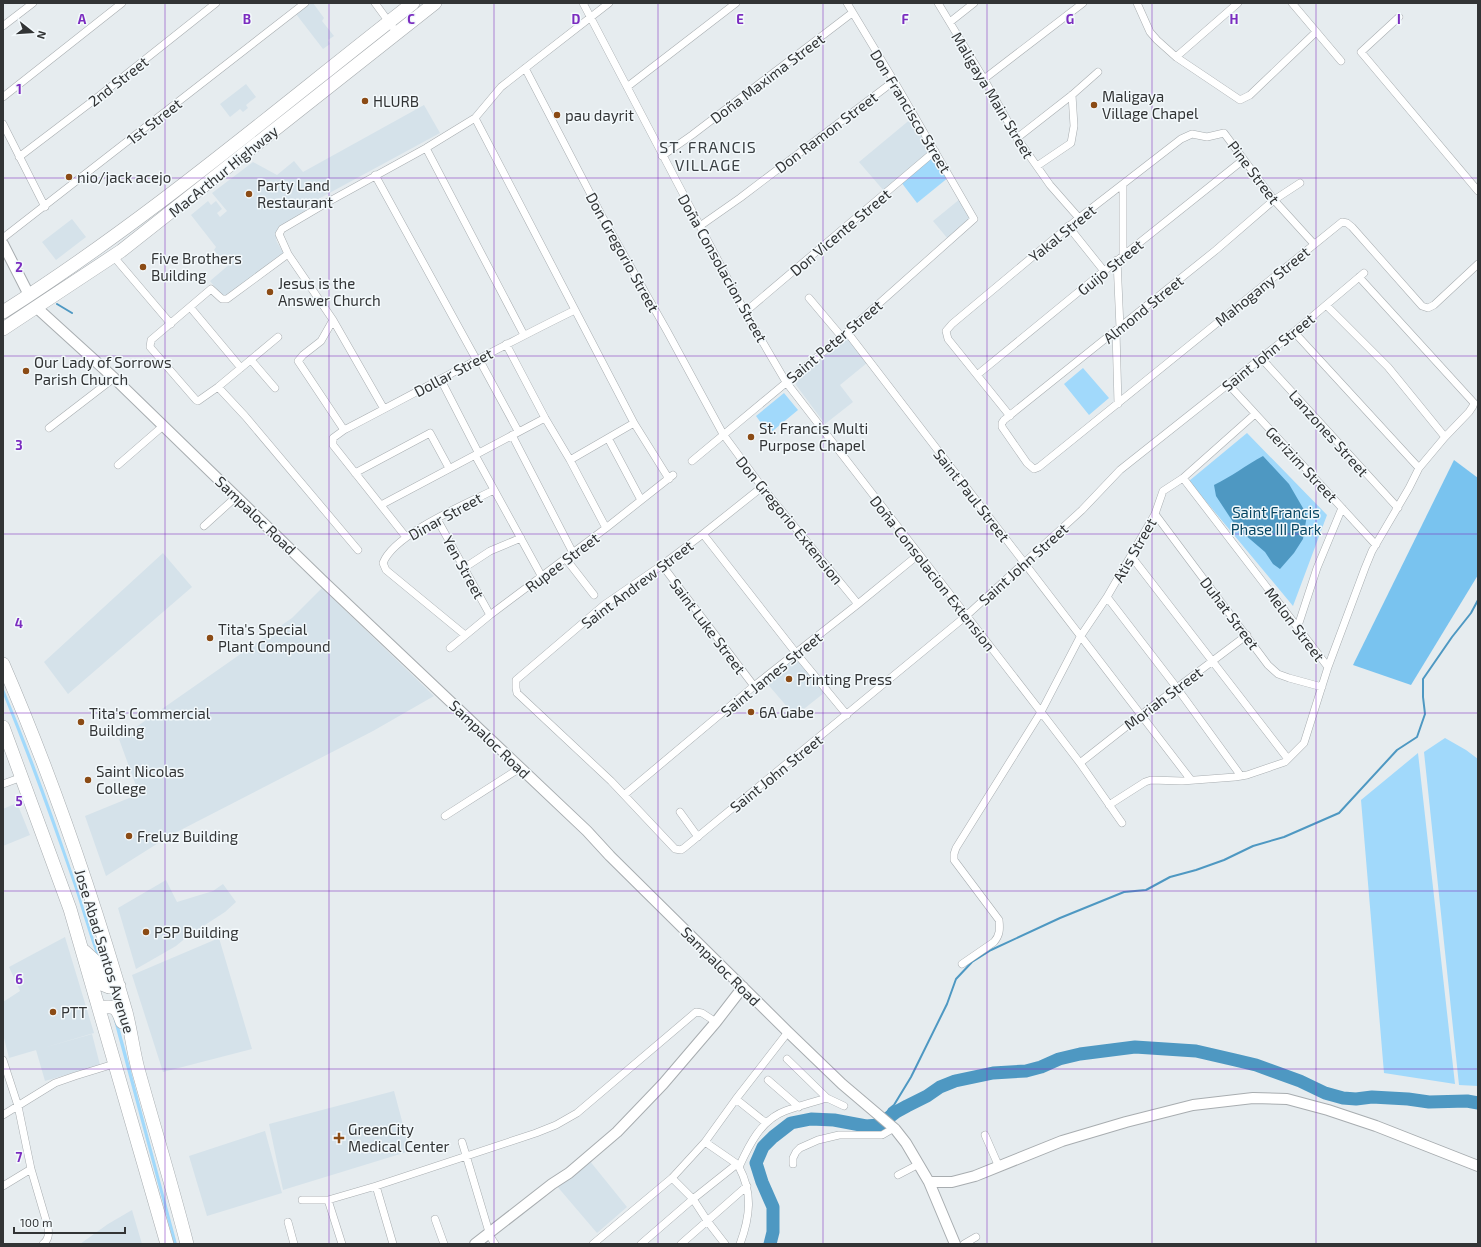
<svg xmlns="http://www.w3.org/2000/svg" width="1481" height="1247" viewBox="0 0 1481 1247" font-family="'Exo 2',sans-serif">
<rect width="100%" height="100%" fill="#e6ecef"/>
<path fill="#d5e2ea" d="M310,3H313L324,18L322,21L334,36L328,40L330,44L323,49L296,14Z
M246,84L256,97L246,105L248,108L243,112L240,109L230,117L220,104Z
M424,105L440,133L322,197L304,206L305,211L277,234L276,239L277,242L284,254L229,294L225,296L221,295L210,281L237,258L234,254L224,262L214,250L216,247L191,215L208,201L211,205L216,201L222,209L217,213L220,217L227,211L212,193L253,162L277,175L294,161L303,172Z
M912,118L931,145L929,153L884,191L859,162Z
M960,199L971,215L969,220L948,239L933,221Z
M72,219L86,237L56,260L42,242Z
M847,337L867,363L840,385L853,402L825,424L796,385L797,378Z
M163,553L192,587L68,694L44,662Z
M322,588L434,696L373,731L171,835L106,876L85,816L139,794L119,739L292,618Z
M795,656L824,693L795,716L765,681Z
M17,803L30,835L3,846V809Z
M166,880L177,902L213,891L223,884L236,902L225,912L188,936L176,946L136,969L118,908Z
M65,937L94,1033L9,1058L3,1034V1002L20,991L9,967Z
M219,938L252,1049L163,1072L132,975Z
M92,1034L100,1065L45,1081L36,1050Z
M394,1091L410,1151L283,1190L269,1124Z
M265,1131L282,1193L207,1216L189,1156Z
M589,1160L627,1207L597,1233L556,1185Z
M132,1210L142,1244H80L108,1224Z"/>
<path fill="#a1d9fb" d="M936,153L949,177L917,203L901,182Z
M1083,368L1109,398L1089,415L1064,384Z
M784,393L798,410L769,434L756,416Z
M1247,433L1327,515L1293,606L1189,481Z
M3,687C43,782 76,880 106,978C92,948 84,915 73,883C51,819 28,756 3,694Z
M1445,738L1466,750L1478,759V1086L1459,1085L1424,752Z
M1418,753L1455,1084L1384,1073L1361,800Z
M115,1012L123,1041L177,1244H174L112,1013Z"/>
<path fill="#79c3ef" d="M1454,460L1478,478V575L1411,685L1353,665Z"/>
<path fill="#4e98c2" d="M1263,456L1289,484L1307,515L1303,539L1294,553L1280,569L1273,564L1265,552L1237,528L1216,496L1214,485C1231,477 1246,465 1263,456Z"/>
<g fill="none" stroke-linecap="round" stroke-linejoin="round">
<path stroke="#4e98c2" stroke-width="2" d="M57,304L72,313
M885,1116L889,1109L894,1105L911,1077L947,1004L956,979L972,962L991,950L1060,918L1124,892L1146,890L1170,877L1196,870L1224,860L1253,846L1284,837L1339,813L1397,750L1417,737L1425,714L1423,697V679L1452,637L1471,613L1478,600"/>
<path stroke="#4e98c2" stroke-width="13" d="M770,1244L773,1232V1207L762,1182L756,1163L763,1147L773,1137L791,1123L811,1119L834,1120L866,1126L879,1125L896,1112L907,1106L927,1096L940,1087L955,1081L993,1073L1026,1071L1041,1067L1059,1059L1080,1054L1135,1047L1196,1051L1235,1060L1256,1065L1300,1081L1325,1093L1343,1098L1356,1099L1372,1097L1408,1099L1429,1102L1467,1101L1478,1103"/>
<defs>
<path id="street" d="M375,3L397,33
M583,3L700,226L745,312L786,382L1041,712L1080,763L1122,823
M938,3L984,79L1017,138L1050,185L1079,218
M1137,3L1150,32L1157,40L1176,57L1240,100L1250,95L1316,32
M1292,3L1341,61
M1399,17L1361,52L1478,191
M950,22L974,3
M3,26L33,3
M1176,57L1238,3
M525,68L603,218L667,331L723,434L762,487L858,604
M984,79L1083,3
M627,87L736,3
M3,97L122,3
M475,118L634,423L669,479
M3,124L45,207
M1017,138L1072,95L1098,72
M426,148L524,335
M662,156L692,135L852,13
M19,157L94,100L216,3
M1037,166L1071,143L1074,126L1072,95
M375,175L476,359L480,361L518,431
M1300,183L1274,200L1216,250L1004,420L1002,423V427L1027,463L1034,469L1039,467L1342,222L1347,223L1352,227L1422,306L1428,308L1434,305L1478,264
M1123,185V256
M700,226L740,198L894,81
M1068,226L1104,271
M3,238L305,3
M288,254L279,234L282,229L328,202L426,148L475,118L501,87L609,3
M114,257L171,324
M1117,260L1120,328
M809,298L841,336
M1326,305L1388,367L1445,437
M190,307L241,368
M745,312L935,151
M333,320L321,341L303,355L298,361L344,430
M1116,331L1118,404
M847,332L1191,780
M1294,332L1419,468
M278,337L218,387L198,401L196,400L150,347L151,340L211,289L222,299H227L288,254L333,320L384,409
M506,344L545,418L570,460L606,528
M1261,358L1398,508
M251,360L275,388
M977,375L1104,271L1243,160
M441,380L478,452
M1228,384L1376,545
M218,387L245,416L358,550
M1010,416L948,339L946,331L952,324L1079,218L1181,139L1192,134L1207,137L1224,133L1274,200L1314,244
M49,428L114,378
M512,435L573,553
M608,438L641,500
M475,455L542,577
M570,460L634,423
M692,461L847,332L974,219L894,81L847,3
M118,465L163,426
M355,473L430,433L449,468
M762,487L703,534L662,565L604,605L516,680V688L517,693L611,781L675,849L681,850L684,848L966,616L1082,510L1120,470L1294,332L1364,273
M381,505L545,418
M1155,514L1268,665L1278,674L1289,678L1322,687
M437,519L490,615
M204,526L237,496
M703,534L796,653L847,715
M406,537L333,445V438L344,430C421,390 497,348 575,310
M1131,556L1288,759
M566,559L594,595
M662,565L754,686
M464,568L490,551L521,538
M1107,597L1177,688L1241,776
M1298,626L1317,568L1342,508
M465,635L386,570L383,563C394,534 466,504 494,490
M450,648L490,615L606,528L673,475
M1328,667L1365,568L1372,551L1409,488L1419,468L1445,437L1469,412L1473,406L1474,403L1359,277
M1080,763L1141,715L1247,635
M3,784L22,777
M624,795L754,686L858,604L918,555
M1109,805L1145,782L1151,780L1182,781L1235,777L1247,775L1285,762L1304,743L1328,667L1183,478
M680,812L698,837
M445,816L520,768
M962,964L994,942C1000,935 1000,929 999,920L954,860V854L956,848L1041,712L1080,637L1107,597L1155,514L1163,491L1183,478L1255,414
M787,1059L827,1098L844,1106
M3,1060L18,1106L31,1169L48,1227C49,1234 49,1239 43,1244
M768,1080L799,1107
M736,1099L766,1123
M3,1115L55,1083L75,1076L114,1064
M985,1135L999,1167
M462,1142L489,1232
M705,1142L737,1164L739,1167
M793,1164V1158L796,1152L800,1148L818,1140L839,1135H882L894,1128
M898,1175L919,1164
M672,1178L693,1199L708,1222L725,1244
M3,1186L31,1169
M376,1186L393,1244
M302,1200H328L376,1186L536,1133L556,1125L577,1113L696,1012L702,1013L716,1022
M328,1200L342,1244
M435,1219L444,1244
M288,1222L294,1244
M488,1233L495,1244
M593,1244L672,1178L705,1142L736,1099L788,1032
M641,1244L693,1199L737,1164
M681,1244L747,1186
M740,1244C750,1217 753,1193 739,1167C749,1145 761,1120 785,1111C798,1106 813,1102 827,1098
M964,1244L976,1237"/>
<path id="secondary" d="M3,244L29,295
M37,308L114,378L323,581L587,831L610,856L788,1032L842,1084L895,1129L906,1143L929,1182L955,1244
M929,1182H952L975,1176L1062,1141L1126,1122L1193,1105L1253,1098L1287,1099L1328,1110L1376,1126L1478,1166
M475,1244L552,1184L569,1173L617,1132L663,1084L716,1022L743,987"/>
<path id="highway" d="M3,312C148,220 278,108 413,3
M3,329L121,251L435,3
M3,664C52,777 92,894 126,1012C131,1031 133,1050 138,1069C154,1127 172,1185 187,1244
M3,727L70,909L167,1244
M84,951L95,961L104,985L109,987L119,986
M99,1008C115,1005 117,1007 122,1022"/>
</defs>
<use href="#street" stroke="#a8adb0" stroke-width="8"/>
<use href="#secondary" stroke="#a8adb0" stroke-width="12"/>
<use href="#highway" stroke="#a8adb0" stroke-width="14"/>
<use href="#street" stroke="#fff" stroke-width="7"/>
<use href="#secondary" stroke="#fff" stroke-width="10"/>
<use href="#highway" stroke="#fff" stroke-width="13"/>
</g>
<path fill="none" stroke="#7b2cbf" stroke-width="1" stroke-opacity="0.55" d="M165,3V1244M329,3V1244M494,3V1244M658,3V1244M823,3V1244M987,3V1244M1152,3V1244M1316,3V1244M3,178H1478M3,356H1478M3,534H1478M3,713H1478M3,891H1478M3,1069H1478"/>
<g fill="#8b4b15" stroke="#f3f9fc" stroke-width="1.5">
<circle cx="365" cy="101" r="4"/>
<circle cx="1094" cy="105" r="4"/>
<circle cx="557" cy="115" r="4"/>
<circle cx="69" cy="177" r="4"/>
<circle cx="249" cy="194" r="4"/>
<circle cx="143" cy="267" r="4"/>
<circle cx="270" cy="292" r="4"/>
<circle cx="26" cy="371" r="4"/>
<circle cx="751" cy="437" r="4"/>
<circle cx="210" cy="638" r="4"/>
<circle cx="789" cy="679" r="4"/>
<circle cx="751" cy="712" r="4"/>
<circle cx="81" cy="722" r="4"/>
<circle cx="88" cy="780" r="4"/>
<circle cx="129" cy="836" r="4"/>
<circle cx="146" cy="932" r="4"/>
<circle cx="53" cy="1012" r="4"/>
<path d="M337 1132h4v4h4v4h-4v4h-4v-4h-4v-4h4z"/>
</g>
<g text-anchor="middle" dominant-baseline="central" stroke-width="3" stroke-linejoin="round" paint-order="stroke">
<g font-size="15" fill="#323435" stroke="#f3f9fc">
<text transform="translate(767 78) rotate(-37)">Doña Maxima Street</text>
<text transform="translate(118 81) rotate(-38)">2nd Street</text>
<text transform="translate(993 95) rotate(59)">Maligaya Main Street</text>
<text transform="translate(911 111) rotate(59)">Don Francisco Street</text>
<text transform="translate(154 121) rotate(-38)">1st Street</text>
<text transform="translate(826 132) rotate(-37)">Don Ramon Street</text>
<text transform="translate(223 171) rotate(-39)">MacArthur Highway</text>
<text transform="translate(1254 172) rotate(53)">Pine Street</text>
<text transform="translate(840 232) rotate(-40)">Don Vicente Street</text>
<text transform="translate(1062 233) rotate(-39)">Yakal Street</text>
<text transform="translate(623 252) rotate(61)">Don Gregorio Street</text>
<text transform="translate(1110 267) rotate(-39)">Guijo Street</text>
<text transform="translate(723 268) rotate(61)">Doña Consolacion Street</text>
<text transform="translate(1262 286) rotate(-39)">Mahogany Street</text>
<text transform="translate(1143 309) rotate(-39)">Almond Street</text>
<text transform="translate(834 341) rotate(-40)">Saint Peter Street</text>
<text transform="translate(1268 352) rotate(-39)">Saint John Street</text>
<text transform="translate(453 372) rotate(-28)">Dollar Street</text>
<text transform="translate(1329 433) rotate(48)">Lanzones Street</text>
<text transform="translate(1302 464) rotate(47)">Gerizim Street</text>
<text transform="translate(972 495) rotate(52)">Saint Paul Street</text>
<text transform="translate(256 515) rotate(44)">Sampaloc Road</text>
<text transform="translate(445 516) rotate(-29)">Dinar Street</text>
<text transform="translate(790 520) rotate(51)">Don Gregorio Extension</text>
<text transform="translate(1134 550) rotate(-60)">Atis Street</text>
<text transform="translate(562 562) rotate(-37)">Rupee Street</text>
<text transform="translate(1023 564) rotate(-42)">Saint John Street</text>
<text transform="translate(464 567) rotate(61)">Yen Street</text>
<text transform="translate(933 573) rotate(52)">Doña Consolacion Extension</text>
<text transform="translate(637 584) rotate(-37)">Saint Andrew Street</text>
<text transform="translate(1230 613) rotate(53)">Duhat Street</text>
<text transform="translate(1295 624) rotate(53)">Melon Street</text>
<text transform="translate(708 626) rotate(53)">Saint Luke Street</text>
<text transform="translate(771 674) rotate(-39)">Saint James Street</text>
<text transform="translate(1163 698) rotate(-37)">Moriah Street</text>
<text transform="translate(490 739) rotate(44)">Sampaloc Road</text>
<text transform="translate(776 773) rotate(-39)">Saint John Street</text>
<text transform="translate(105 951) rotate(73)">Jose Abad Santos Avenue</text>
<text transform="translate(721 966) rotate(45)">Sampaloc Road</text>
</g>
<g font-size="15" fill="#323435" stroke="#f3f9fc" text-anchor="start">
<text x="1102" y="96">Maligaya<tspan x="1102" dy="17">Village Chapel</tspan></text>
<text x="373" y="101">HLURB</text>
<text x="565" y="115">pau dayrit</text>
<text x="77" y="177">nio/jack acejo</text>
<text x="257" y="185">Party Land<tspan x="257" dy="17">Restaurant</tspan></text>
<text x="151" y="258">Five Brothers<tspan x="151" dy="17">Building</tspan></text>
<text x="278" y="283">Jesus is the<tspan x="278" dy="17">Answer Church</tspan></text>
<text x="34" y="362">Our Lady of Sorrows<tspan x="34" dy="17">Parish Church</tspan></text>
<text x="759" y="428">St. Francis Multi<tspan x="759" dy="17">Purpose Chapel</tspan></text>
<text x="218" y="629">Tita's Special<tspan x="218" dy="17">Plant Compound</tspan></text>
<text x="797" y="679">Printing Press</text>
<text x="759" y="712">6A Gabe</text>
<text x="89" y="713">Tita's Commercial<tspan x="89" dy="17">Building</tspan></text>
<text x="96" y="771">Saint Nicolas<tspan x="96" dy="17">College</tspan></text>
<text x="137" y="836">Freluz Building</text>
<text x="154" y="932">PSP Building</text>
<text x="61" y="1012">PTT</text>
<text x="348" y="1129">GreenCity<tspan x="348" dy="17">Medical Center</tspan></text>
</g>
<g font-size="15" fill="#074663" stroke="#f3f9fc">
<text x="1276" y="512">Saint Francis<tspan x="1276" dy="17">Phase III Park</tspan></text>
</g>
<g font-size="16" letter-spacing="1" fill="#3b4043" stroke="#f3f9fc">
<text x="708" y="146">ST. FRANCIS<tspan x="708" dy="18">VILLAGE</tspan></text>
</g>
</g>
<g font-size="13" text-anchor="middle" font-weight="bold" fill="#7b2cbf" stroke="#f3f9fc" stroke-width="3" stroke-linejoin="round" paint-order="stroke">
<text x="82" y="24">A</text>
<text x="247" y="24">B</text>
<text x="411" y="24">C</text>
<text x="576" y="24">D</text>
<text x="740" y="24">E</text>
<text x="905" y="24">F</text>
<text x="1070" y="24">G</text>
<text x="1234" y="24">H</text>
<text x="1399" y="24">I</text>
<text x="19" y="94">1</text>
<text x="19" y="272">2</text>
<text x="19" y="450">3</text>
<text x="19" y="628">4</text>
<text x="19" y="806">5</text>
<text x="19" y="984">6</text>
<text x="19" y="1162">7</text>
</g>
<rect width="1481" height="1247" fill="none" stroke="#323435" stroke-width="8"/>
<g transform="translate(32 32) rotate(107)" stroke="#f3f9fc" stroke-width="3" paint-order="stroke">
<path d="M0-3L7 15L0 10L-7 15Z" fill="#323435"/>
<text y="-6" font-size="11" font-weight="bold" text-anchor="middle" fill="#323435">N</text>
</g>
<path d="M14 1227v6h111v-6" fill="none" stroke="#323435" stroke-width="2"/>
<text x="20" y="1227" font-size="12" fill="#323435" stroke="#f3f9fc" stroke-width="3" paint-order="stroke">100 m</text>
</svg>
